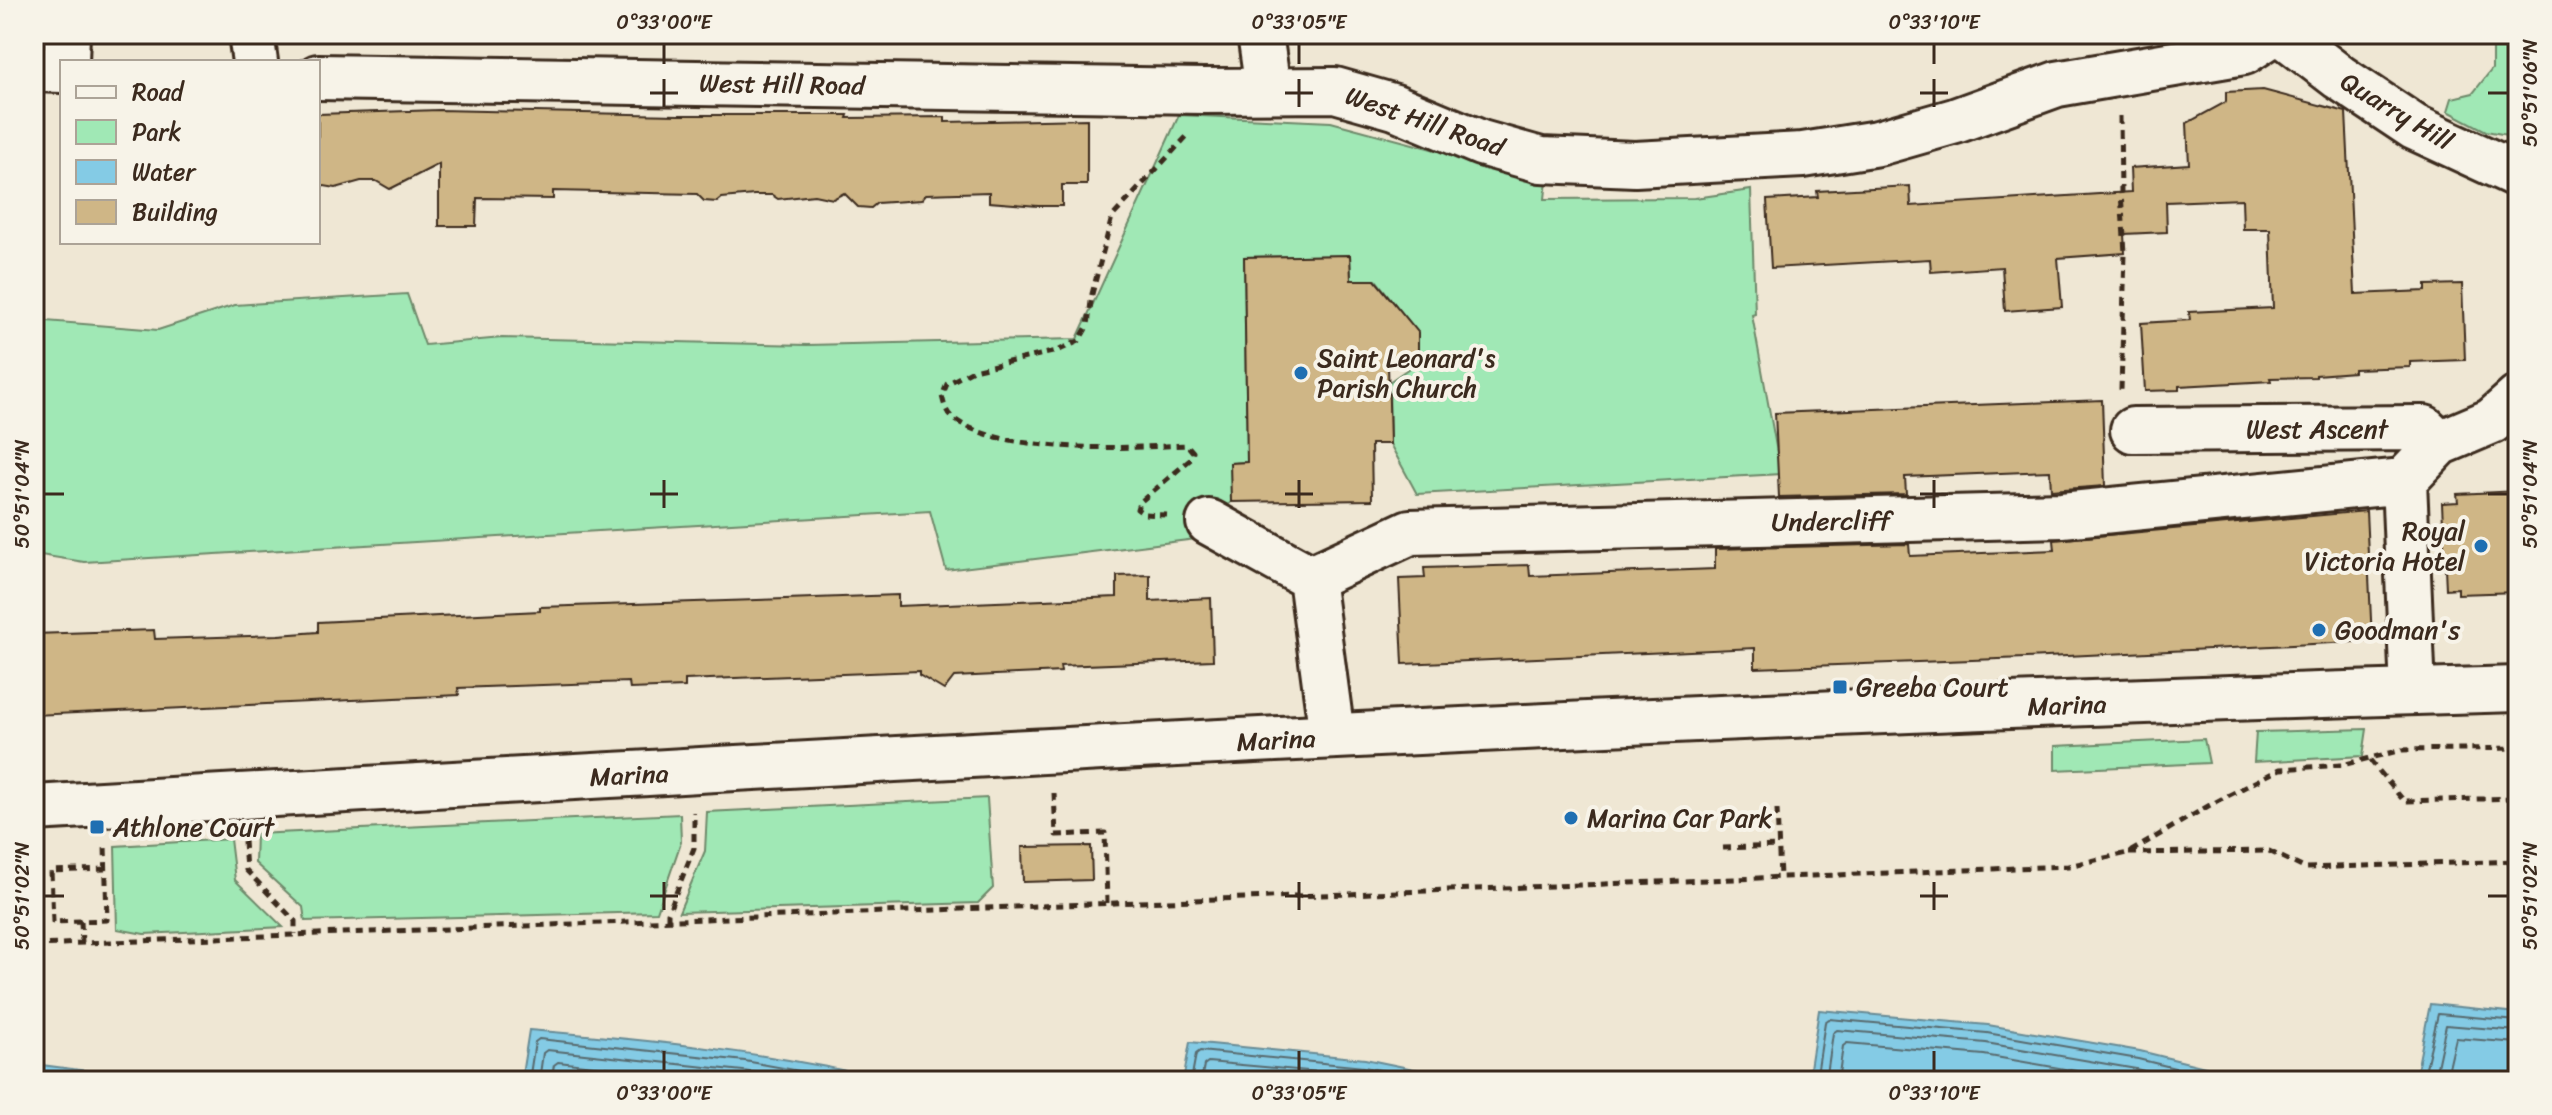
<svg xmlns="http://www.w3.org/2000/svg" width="2552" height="1115" viewBox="0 0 2552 1115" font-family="Sriracha,sans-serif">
<rect width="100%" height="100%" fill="#efe7d4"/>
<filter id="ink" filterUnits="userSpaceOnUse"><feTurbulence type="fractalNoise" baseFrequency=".0125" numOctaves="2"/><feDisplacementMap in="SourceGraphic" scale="16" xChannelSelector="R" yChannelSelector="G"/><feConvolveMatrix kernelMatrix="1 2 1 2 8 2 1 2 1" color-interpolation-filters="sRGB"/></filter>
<g filter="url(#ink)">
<path fill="#a0e8b5" stroke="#6e896a" stroke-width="2" d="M2492,34H2518V137L2486,131L2448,111L2452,98L2473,93L2492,69Z
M1179,115L1331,122L1547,180L1545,199L1695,198L1751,190L1755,314L1752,315L1781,474L1417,494L1390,444L1389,382L1418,362L1417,332L1376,280H1351L1350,255L1244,257L1247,462L1231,463V502L1196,539L946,570L930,511L84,562L34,554V320L158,330L235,305L407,294L425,345L502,338L807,345L1077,339Z
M2367,729L2363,756L2254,762L2256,732Z
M2204,739L2209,763L2055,770V746Z
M987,798L993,888L978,903L679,912L705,851L707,812Z
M680,814L681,842L657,912L305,921L303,907L255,863L256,834Z
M230,839L235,880L283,927L144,934L117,929L115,846Z"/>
<path fill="#84cbe5" stroke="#678b95" stroke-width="2" d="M2430,1004L2518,1013V1081H2415Z
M1819,1010L1988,1025L2140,1051L2262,1081H1808Z
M529,1030C650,1040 772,1052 890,1081H521Z
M1190,1042L1365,1059L1472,1081H1183Z
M34,1064L164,1081H34Z"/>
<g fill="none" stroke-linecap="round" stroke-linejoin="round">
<path stroke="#586a6e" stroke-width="2" d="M529,1081L535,1042L539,1039L745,1061L855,1081
M539,1081L543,1053L547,1050L743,1071L808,1081
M551,1081L554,1065L558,1062L727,1081
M1191,1081L1196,1054L1200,1051L1364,1067L1439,1081
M1201,1081L1204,1065L1208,1062L1363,1076L1386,1081
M1816,1081L1825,1022L1829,1019L1987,1033L2138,1059L2228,1081
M1826,1081L1833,1033L1837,1030L1986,1043L2136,1069L2185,1081
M1838,1081L1843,1046L1847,1043L1984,1055L2134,1081
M2423,1081L2438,1014L2518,1021
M2434,1081L2446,1025L2518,1031
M2446,1081L2456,1038L2518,1043"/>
</g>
<path fill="#cfb686" stroke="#3b2a1e" stroke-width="2" d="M2263,90L2346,112L2355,294L2426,291V285L2462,284L2465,360L2410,362V367L2354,369V372L2316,375V377L2270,378L2271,381L2179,386V390L2145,391L2141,323L2190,320L2189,312L2273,308L2270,229H2243L2242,199L2166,202L2167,232L2124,234L2125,253L2058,258L2062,307L2005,311L2002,267L1931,272L1930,259L1771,268L1767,200L1818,197L1817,191L1910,186L1911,206L2131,192L2130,168L2189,164L2187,123L2226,102V92Z
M439,110L678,115H848L847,118L945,117V122L1087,119V185H1062V206H1038L989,202V192L926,194L921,200L877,203L871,208L858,207L844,193L833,199L814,195L778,199L772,195H754L722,198L717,202L704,201L697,194L553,191V199L477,198L476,226H439V164L390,189L376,181H361L336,188L318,185V114Z
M1350,255L1351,280H1375L1418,332V362L1388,363L1390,444H1371L1372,500L1231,502L1230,463L1247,462L1244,257Z
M2102,400L2105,486L2051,490L2050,471L1905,477L1906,494L1779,497L1775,413Z
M2518,491V592L2458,594V588L2446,589L2442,503L2458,502L2457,494Z
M2366,511L2372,641L2026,658L1755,668V648L1403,664L1399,579L1425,578L1424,568L1529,565L1530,576L1715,569V549L1909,544L1910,556L2055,550L2054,540Z
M1150,575V601L1211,598L1213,660L1060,666L1061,672L954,677L944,690L919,675V671L685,680V687L630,689L629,682L458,688L459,695L34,715V634L154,630L155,639L278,635L318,632V622L540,611V607L757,600L898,595V606L1117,597V576Z
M1091,846L1092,880L1023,882L1022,847Z"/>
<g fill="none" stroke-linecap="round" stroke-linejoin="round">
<defs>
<path id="minor" d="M251,34L255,62
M1260,34L1268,89
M2283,34L2339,77L2414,127L2518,175
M66,62L67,34
M34,69L62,70
M318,77L1203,91L1335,90L1395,107L1481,143L1541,160L1635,164L1803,155L1878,143L1955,121L2057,84L2244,52L2272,34
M2133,430L2424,428L2440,443L2492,421L2518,398
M2404,481L2413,692
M1209,522L1311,578L1332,736
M1311,578L1410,532L2062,515L2404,481L2440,443"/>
<path id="highway" d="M34,808C861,760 1689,712 2518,689"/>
</defs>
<use href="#minor" stroke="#3b2a1e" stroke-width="50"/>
<use href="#highway" stroke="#3b2a1e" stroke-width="50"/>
<path stroke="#3b2a1e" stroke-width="5" stroke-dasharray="8 6" stroke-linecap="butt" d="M2120,116L2121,193L2125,253L2121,390
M1167,515L1144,514L1137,509L1139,503L1191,459L1193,452L1187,445C1128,448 1001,455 953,418C946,413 944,404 942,396L947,384L973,370L1057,351L1079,341L1088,325L1092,294L1112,217L1189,134
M2370,760L2404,801L2518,798
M1054,793L1056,835L1105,833L1107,903
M1777,809L1780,877
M244,841L246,870L295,921V934
M1723,848L1779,846
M2129,853L2269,851L2304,868L2518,861
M668,920V913L694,848V812
M81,921L53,922L51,871L105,869
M82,943L81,921L107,920L105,845
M34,945L2068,866L2128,853L2210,805L2280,769L2342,765L2402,750L2518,748"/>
<use href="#minor" stroke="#f7f3e8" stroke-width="44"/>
<use href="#highway" stroke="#f7f3e8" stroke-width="44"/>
</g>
</g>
<path fill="none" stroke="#3b2a1e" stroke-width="3" d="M664,44V64M1299,44V64M1934,44V64M664,79V107M1299,79V107M1934,79V107M650,93H678M1285,93H1313M1920,93H1948M2488,93H2508M664,480V508M1299,480V508M1934,480V508M44,494H64M650,494H678M1285,494H1313M1920,494H1948M2488,494H2508M664,882V910M1299,882V910M1934,882V910M44,896H64M650,896H678M1285,896H1313M1920,896H1948M2488,896H2508M664,1051V1071M1299,1051V1071M1934,1051V1071"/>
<g fill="#1f6fb2" stroke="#f7f3e8" stroke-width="3">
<circle cx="1301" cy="373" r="8"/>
<circle cx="2481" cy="546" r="8"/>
<circle cx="2319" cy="630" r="8"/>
<rect x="1832" y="679" width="16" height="16" rx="4"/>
<circle cx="1571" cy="818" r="8"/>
<rect x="89" y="819" width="16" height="16" rx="4"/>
</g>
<g text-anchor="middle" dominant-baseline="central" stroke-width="8" stroke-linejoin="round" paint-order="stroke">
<g font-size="26" fill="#3b2a1e" stroke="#f7f3e8">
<text transform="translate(782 84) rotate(1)">West Hill Road</text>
<text transform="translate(2397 111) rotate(31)">Quarry Hill</text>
<text transform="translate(1425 121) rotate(19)">West Hill Road</text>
<text x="2317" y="429">West Ascent</text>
<text transform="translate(1831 521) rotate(-1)">Undercliff</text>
<text transform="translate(2067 705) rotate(-2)">Marina</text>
<text transform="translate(1276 740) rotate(-3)">Marina</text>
<text transform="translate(629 775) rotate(-3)">Marina</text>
</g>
<g font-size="26" fill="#3b2a1e" stroke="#f7f3e8" text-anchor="start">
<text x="1317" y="358">Saint Leonard's<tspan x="1317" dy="30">Parish Church</tspan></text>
<text x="2465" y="531" text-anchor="end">Royal<tspan x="2465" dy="30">Victoria Hotel</tspan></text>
<text x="2335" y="630">Goodman's</text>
<text x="1856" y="687">Greeba Court</text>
<text x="1587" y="818">Marina Car Park</text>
<text x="113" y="827">Athlone Court</text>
</g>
</g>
<rect width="2552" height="1115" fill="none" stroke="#f7f3e8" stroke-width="88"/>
<rect x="60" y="60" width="260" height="184" fill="#f7f3e8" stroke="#aca397" stroke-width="2"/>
<rect x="76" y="86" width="40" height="12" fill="#f7f3e8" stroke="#aca397" stroke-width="2"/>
<text x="132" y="100" font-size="24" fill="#3b2a1e">Road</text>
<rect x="76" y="120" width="40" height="24" fill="#a0e8b5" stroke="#aca397" stroke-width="2"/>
<text x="132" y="140" font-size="24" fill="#3b2a1e">Park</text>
<rect x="76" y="160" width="40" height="24" fill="#84cbe5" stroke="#aca397" stroke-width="2"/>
<text x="132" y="180" font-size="24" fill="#3b2a1e">Water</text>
<rect x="76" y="200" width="40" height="24" fill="#cfb686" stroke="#aca397" stroke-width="2"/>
<text x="132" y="220" font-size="24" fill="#3b2a1e">Building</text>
<rect x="44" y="44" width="2464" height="1027" fill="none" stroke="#3b2a1e" stroke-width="3"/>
<g font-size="20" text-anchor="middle" fill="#3b2a1e">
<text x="664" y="29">0°33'00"E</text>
<text x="1299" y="29">0°33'05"E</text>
<text x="1934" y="29">0°33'10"E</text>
<text transform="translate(2530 93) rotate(-90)" y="7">50°51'06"N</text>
<text transform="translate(22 494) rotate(-90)" y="7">50°51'04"N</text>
<text transform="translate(2530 494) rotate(-90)" y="7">50°51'04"N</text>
<text transform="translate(22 896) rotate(-90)" y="7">50°51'02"N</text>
<text transform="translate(2530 896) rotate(-90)" y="7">50°51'02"N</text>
<text x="664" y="1100">0°33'00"E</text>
<text x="1299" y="1100">0°33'05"E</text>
<text x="1934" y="1100">0°33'10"E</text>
</g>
</svg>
